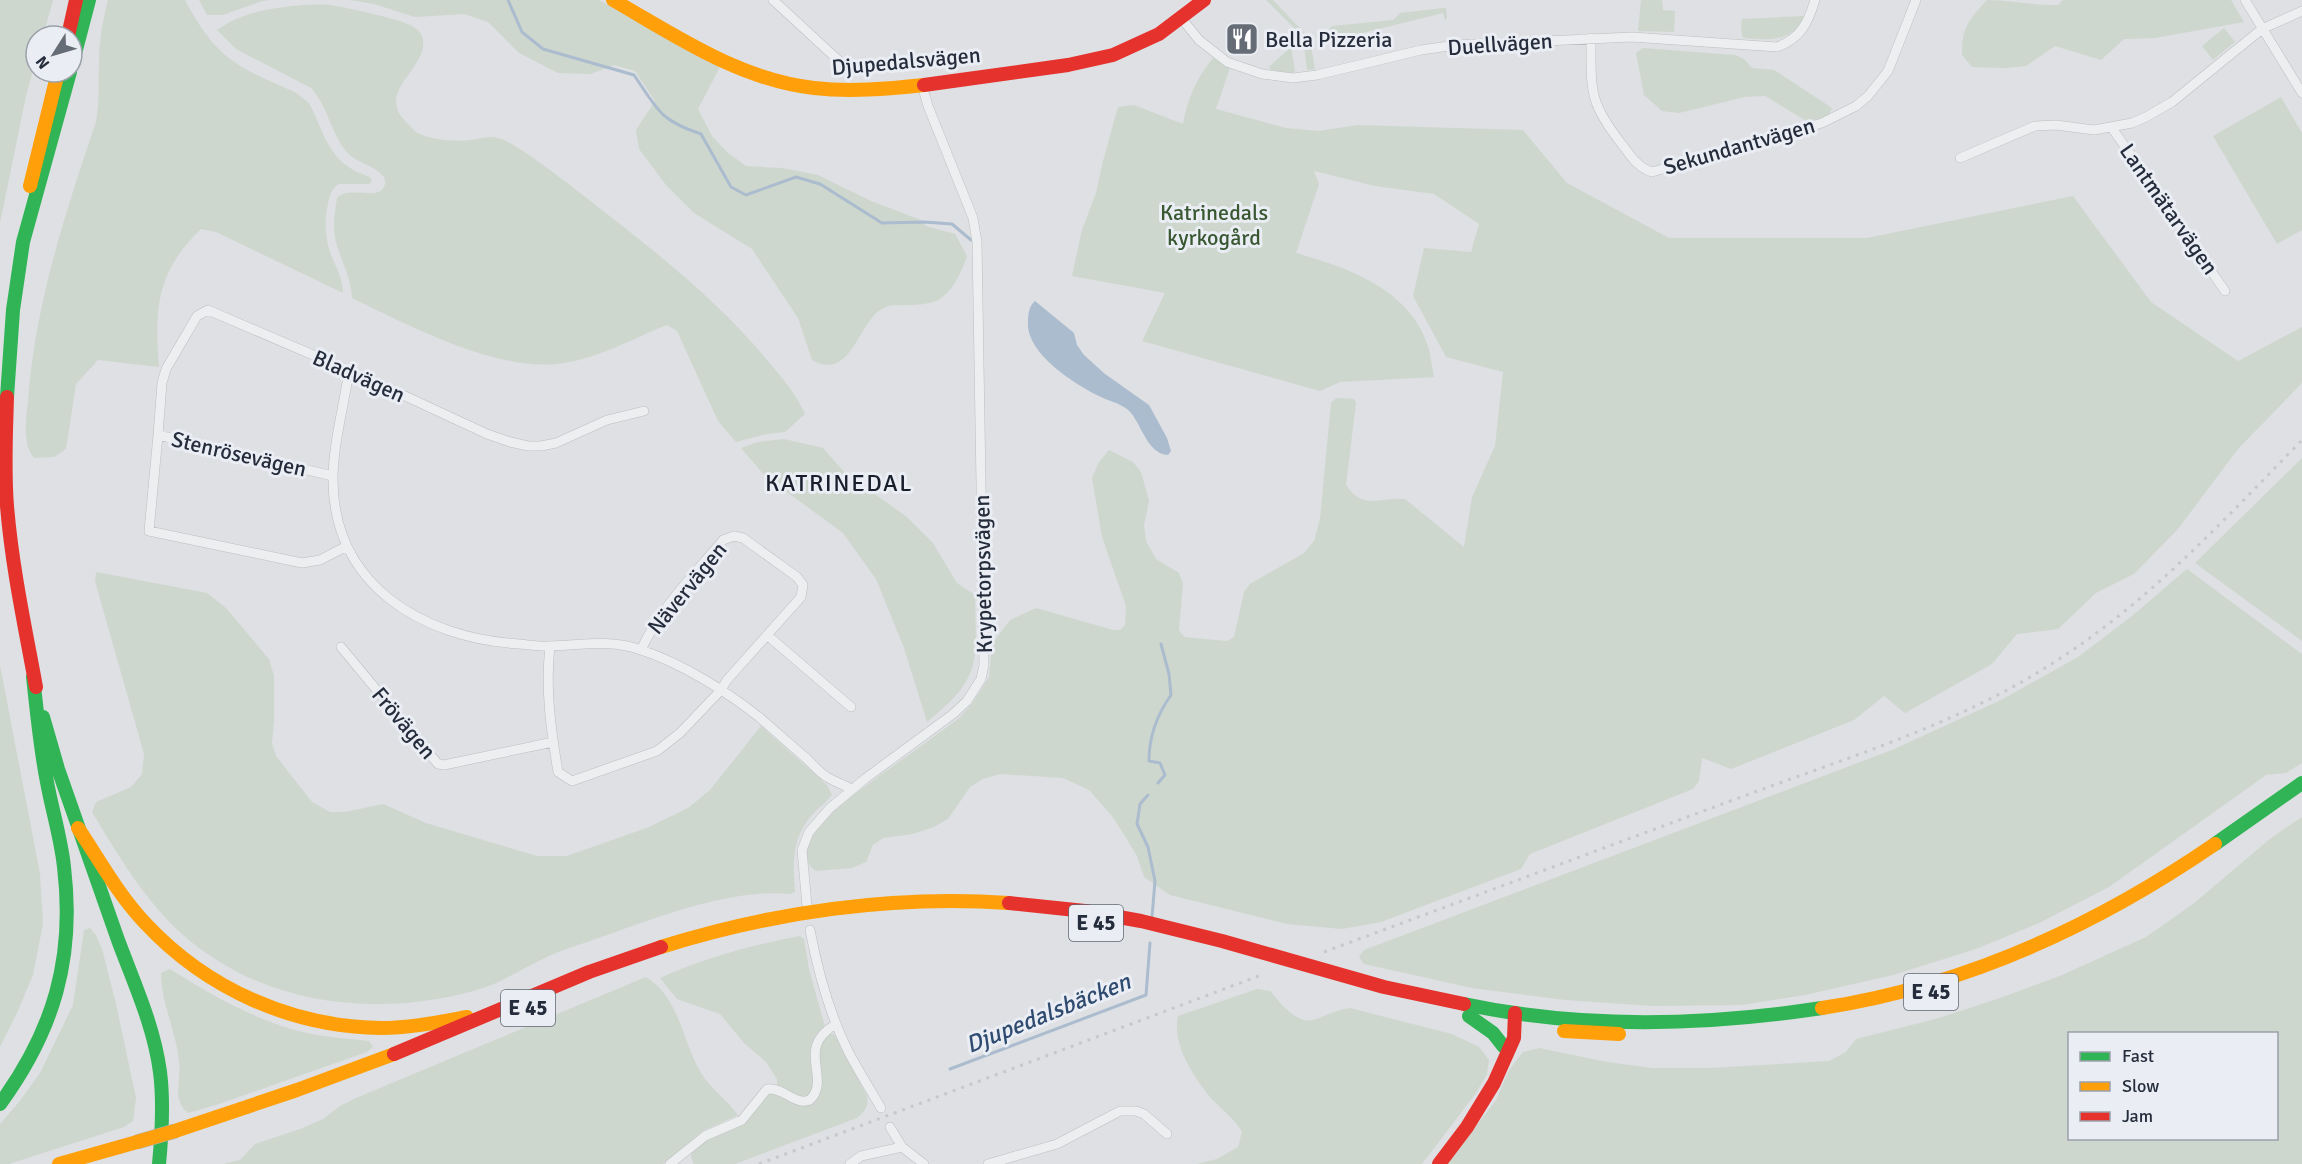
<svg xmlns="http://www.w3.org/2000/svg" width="2302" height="1164" viewBox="0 0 2302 1164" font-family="Signika,sans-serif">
<rect width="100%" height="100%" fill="#dee0e3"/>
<path fill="#ced7ce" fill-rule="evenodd" d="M0,0H53L43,36H36V60L26,96L0,223Z
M108,0H185C217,60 236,66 295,92L309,103C321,125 327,154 349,167C355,172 363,174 370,177L372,181L369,184H339C331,189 330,195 328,204C324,220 325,236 330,252C335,266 343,278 343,293L216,232L201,229C157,271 154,309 159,367L98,360L76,384L66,449L54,457L34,458C22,443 26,420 28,401C35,305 65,213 96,122C100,99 98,87 99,65C99,43 102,22 108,0Z
M199,0H271L262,1L223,15H207Z
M350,0H599L720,67L698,109L712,136L728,153L746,166L782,168L818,175L871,201L921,220L926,226L955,234L967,256C962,271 952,294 936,301C929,304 917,305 909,305C902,306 892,304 886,307C858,316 854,383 812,360L798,318L752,249L694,213L666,185L639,149L636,130L655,101L635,71L614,65L591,74L558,73L519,53L488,22L464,14L415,17L374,4Z
M1266,0H1273L1310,39L1315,69L1307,70L1303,37Z
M1641,0H1662L1663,10L1675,11L1674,32L1638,31Z
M1987,0C2011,0 2034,6 2058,5L2063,0H2231L2244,22L2155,38L2124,39L2101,60L2055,46L2026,66L2005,68L1972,67L1962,55C1962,27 1968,21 1987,0Z
M302,5C310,5 320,4 329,5C345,7 400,19 412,26C418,30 422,33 423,40C427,70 373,92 408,124C411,127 414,131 418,133C430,140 458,142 471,140C480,139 489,135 498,138C513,141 556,175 570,185C640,240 716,296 772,366C785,381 797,396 805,414L785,432L767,434L736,442L718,421L677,331L667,325C631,339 594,361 555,364C493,370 406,324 352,298C351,277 341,261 336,242C332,227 335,212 337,198C350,185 377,201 384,187C392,171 360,164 351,156C331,138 329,107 311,88L236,49L217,30C242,12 271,8 302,5Z
M1443,8H1446L1447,18L1445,20L1443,13L1322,43L1319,41L1332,26L1393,20L1400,13Z
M1804,16C1793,43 1768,40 1743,38L1741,29L1742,19Z
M2224,28L2235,42L2213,60L2202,46Z
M1291,47L1295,71L1292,73L1271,70L1269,67Z
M1643,48L1735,55L1744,59L1752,68L1774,70L1832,108L1829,115L1808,122L1765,96L1745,97L1679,113L1662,111L1644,95L1636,53Z
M1213,58L1232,62L1216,109L1286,128L1319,131L1357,125L1523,130L1567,183L1669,238H1867L2073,196L2151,302L2238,361L2302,327V383L2238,449L2178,529L2134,574L2096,593L2058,629L2017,634L1992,664L1905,713L1884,696L1854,720L1731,769L1702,758L1699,781L1693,789L1530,854L1521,869L1381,922L1342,929L1287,924L1170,895L1144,877L1137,856L1123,833L1112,816L1089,790L1063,778L1000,774L983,779L970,787L948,819L934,827L913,834L883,838L873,845L866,862L852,868L816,871C802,861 804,848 813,835C829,811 857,793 879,776C906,757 932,738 958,719L972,704L989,677L992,644L1010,620L1036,608L1113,630H1120L1125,625L1126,606L1102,537L1092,478L1099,462L1109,450L1133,462L1141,472L1149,501L1144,525L1146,541L1156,559L1179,573L1183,584L1179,630L1184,637L1227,641L1234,637L1244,592L1250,584L1304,553L1314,541L1320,519L1331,403L1336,398L1354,399L1356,403L1346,485C1363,511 1381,497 1405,499L1464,547L1472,497L1495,446L1503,372L1446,357L1413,296L1424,248L1471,252L1479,224L1434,194L1375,186L1314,171L1319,184L1296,253C1349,268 1412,290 1429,349C1431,358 1432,368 1434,377L1340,382L1320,391L1142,341L1165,293L1072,276L1082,230L1096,193L1103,161L1118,107L1134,105L1183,124C1187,99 1197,77 1213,58Z
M2281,97L2302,133V230L2277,244L2213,136Z
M784,439L823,448L845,473L907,517L933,543L957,583L975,595C976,662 983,677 927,722L904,648L876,579L843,533L765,476L741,448L758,442Z
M2302,458V641L2195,563Z
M2187,569L2302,654V763L2286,773L2266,775L2109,887L2039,923L1976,949L1893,975L1805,995L1741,1005L1652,1006L1565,1000L1472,988L1364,964L1359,957L1364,950L1892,750L2001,700L2078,657L2132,616Z
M96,572L207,593L226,608L269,659L274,676V720L272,744L276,756L312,802L330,812H345L383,804L426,823L537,856H567L649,827L688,808L710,790L761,726L827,785L832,795C826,803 818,808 812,815C791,839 793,863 795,892L790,894C735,888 662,915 610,934C591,941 570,947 551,955C532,964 513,975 494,984C467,995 435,1000 406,1003C323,1009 247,990 183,935C145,901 118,855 92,812L96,802L131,787L142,774L144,754L95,581Z
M0,665L40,874L43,924L33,975L17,1013L0,1047Z
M2302,817V1164H1447L1496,1100L1509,1070L1523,1052L1539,1048L1607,1062L1652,1068H1711L1829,1061L1846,1052L1856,1039L1939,1018L2000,998L2062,975L2146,937L2193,904L2271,838ZM2070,1034H2276V1138H2070Z
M90,928L96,935L102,949L116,1004L136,1098L133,1121L124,1127L9,1164H0V1124L19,1102L40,1073L73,1005L84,930Z
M800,936L804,939L809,969L825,1027C807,1047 813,1061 814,1085L813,1091L805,1099L777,1087V1079L766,1062L744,1043L720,1014L677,999L660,978C704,958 752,945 800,936Z
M170,969C203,990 236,1009 273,1023C303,1035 337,1038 369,1041L373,1047L367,1052L216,1105L188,1113C171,1099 182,1081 179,1061C176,1031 161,1003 161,973Z
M646,977C680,998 682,1041 701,1073C711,1089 727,1100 738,1115L701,1132L663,1164H223L240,1160L255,1144L303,1128L323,1119L340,1106L356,1098Z
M1257,989L1270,991C1280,1002 1295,1024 1313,1020C1326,1016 1336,1010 1350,1008L1452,1034L1479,1047L1489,1060L1487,1074L1476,1093L1422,1164H1197L1217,1159L1238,1147L1242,1132C1234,1118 1221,1109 1210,1097C1193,1076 1172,1044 1178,1016Z
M829,1033L835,1035L867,1096C869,1107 865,1111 857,1118L735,1164H694L691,1157L692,1149L698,1144L727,1128L769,1092L813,1101L818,1048Z"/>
<path fill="#abbccf" d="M1035,301L1074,333L1077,345L1084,355L1105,374L1149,405L1167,438L1171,451L1168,455C1146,454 1141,420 1127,409C1119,403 1109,401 1101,397C1076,385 1026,354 1028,322C1028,314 1029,306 1035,301Z"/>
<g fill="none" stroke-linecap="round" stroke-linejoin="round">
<path stroke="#abbccf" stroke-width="3" d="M508,0L522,32L543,49L634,75C658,110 659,120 701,134L731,187L746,195L796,177L820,184L882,223L924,222L952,224L971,240
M1158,783L1165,775L1160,763L1149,761C1149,736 1156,716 1171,695L1169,674L1161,644
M1148,795L1140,804L1137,824L1148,847L1155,881L1152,917
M950,1069L1146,995L1150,943"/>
<defs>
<path id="street" d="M773,0L850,71
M2245,0L2302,93
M1182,19L1199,40L1227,62L1262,74L1293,78L1317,75L1421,50L1456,45L1632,37L1777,47C1801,38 1808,23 1815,0
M1591,38C1591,93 1589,103 1624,147C1632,158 1639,168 1652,172L1822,123L1856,106L1868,96L1888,71L1916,0
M2112,128L2225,291
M1960,158L2035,126L2056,125L2094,130L2132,123L2146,117L2172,102L2262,29L2302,11
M349,371C344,405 333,445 333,479C333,586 423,638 519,644C530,645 541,647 551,646C582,645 610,639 641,650C681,663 726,691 759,717C775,731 791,745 807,759C813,765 820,773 827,777C835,782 844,785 852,789
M158,435L162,383L166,369L197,316L208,310L362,376L487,434L510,442L528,446H541L556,443L607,420L644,411
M333,476L158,435L149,531L302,563L320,560L347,546
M767,635L851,707
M550,646C545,689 551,730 558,772L572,781L657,751L680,733L721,690L727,680L801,597L803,585L797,577L743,538L734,536L723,540C694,575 660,608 641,650
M341,647L438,764L444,765L553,742
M807,906L802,850L809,832L830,808L866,778L953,714L967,701L981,679L984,665L977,242L973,218L928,106L922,85
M810,930C818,972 829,1013 848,1051C858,1070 870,1089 881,1108
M890,1127L902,1147L924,1164
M670,1164L705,1136L742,1120L767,1089C784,1087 795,1106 810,1100C832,1077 794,1049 836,1024
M850,1164L861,1156L902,1147
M988,1164L1057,1144L1120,1111H1136L1144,1114L1167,1134"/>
</defs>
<use href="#street" stroke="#bcbec1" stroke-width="10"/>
<use href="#street" stroke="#edeef0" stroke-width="9"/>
<path stroke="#30b455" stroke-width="14" d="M72,65L89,0
M7,397L13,310L23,242L70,72
M43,717L58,769L118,940
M2215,844L2302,783
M118,940C134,983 154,1026 160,1072C164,1103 162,1133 159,1164
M1464,1004C1581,1029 1704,1026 1822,1008
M1469,1016L1493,1033L1504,1047
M0,1104C54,1030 75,958 64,867C61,838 52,810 47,782C40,747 37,712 33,677"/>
<path stroke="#ff9f0a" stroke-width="14" d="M613,0C676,36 740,80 814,88C850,92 887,89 924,85
M30,186L58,72
M78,828C100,861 119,896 146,924C207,989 292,1027 381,1028C410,1028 439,1022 467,1017
M661,947C772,912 892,895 1009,903
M1822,1008C1965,986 2097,925 2215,844
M1564,1031L1619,1034
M175,1131L297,1090L394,1054
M59,1164L137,1142"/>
<path stroke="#e5322d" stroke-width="14" d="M68,36L76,0
M924,85L1068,65L1113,55L1159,34L1204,0
M7,397C6,433 4,470 7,506C12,567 25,627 36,687
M1009,903L1085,911L1141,921L1222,941L1384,987L1464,1004
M394,1054L589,972L661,947
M1439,1164L1467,1127L1494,1083L1514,1038L1515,1013"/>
<path stroke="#c7c8cb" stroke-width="3" stroke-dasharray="3 6" stroke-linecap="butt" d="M1324,952C1467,899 1609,846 1752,793C1855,755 1963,722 2056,661C2150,601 2225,519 2302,440
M759,1164L1264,974"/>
<defs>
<path id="slow-bridge" d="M137,1142L175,1131"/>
</defs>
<use href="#slow-bridge" stroke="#b0b3b8" stroke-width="15" stroke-linecap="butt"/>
<use href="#slow-bridge" stroke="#ff9f0a" stroke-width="14"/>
</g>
<defs>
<symbol id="restaurant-square" viewBox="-11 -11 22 22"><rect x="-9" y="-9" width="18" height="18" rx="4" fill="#666c76" stroke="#eaeef4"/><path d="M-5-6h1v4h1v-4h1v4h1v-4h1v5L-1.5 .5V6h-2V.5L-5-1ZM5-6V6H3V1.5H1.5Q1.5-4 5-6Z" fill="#fff"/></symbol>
</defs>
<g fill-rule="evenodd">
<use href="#restaurant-square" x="1223" y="20" width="38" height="38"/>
</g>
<g text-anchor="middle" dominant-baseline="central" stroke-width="6" stroke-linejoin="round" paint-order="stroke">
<g fill="#eaeef4" stroke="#606773" stroke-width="1.5">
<rect x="1069" y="905" width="54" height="36" rx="4.5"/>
<rect x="1904" y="974" width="54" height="36" rx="4.5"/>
<rect x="501" y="990" width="54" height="36" rx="4.5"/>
</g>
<g font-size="21" font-weight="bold" fill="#252d3c">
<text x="1096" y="923">E 45</text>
<text x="1931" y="992">E 45</text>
<text x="528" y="1008">E 45</text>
</g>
<g font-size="22" fill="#252d3c" stroke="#eaeef4" text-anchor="start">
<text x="1265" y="39">Bella Pizzeria</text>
</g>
<g font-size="22" fill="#252d3c" stroke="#eaeef4">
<text transform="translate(1500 44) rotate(-4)">Duellvägen</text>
<text transform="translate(906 61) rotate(-5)">Djupedalsvägen</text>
<text transform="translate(1739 146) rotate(-16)">Sekundantvägen</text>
<text transform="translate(2169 209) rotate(55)">Lantmätarvägen</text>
<text transform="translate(359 376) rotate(24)">Bladvägen</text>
<text transform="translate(239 454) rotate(13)">Stenrösevägen</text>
<text transform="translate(983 574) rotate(-91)">Krypetorpsvägen</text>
<text transform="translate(687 588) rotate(-51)">Nävervägen</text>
<text transform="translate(404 723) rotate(50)">Frövägen</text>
</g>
<g font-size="22" fill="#395832" stroke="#eaeef4">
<text x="1214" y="212">Katrinedals<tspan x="1214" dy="25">kyrkogård</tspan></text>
</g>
<g font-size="24" letter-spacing="1.5" fill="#181e2c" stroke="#eaeef4">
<text x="839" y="483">KATRINEDAL</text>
</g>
<g font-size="24" font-style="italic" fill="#2f4b70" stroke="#eaeef4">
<text transform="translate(1048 1013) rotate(-22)">Djupedalsbäcken</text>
</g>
</g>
<rect x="2068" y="1032" width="210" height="108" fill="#eaeef4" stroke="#9ba1aa" stroke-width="1.5"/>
<rect x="2080" y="1052" width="30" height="9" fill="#30b455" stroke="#9ba1aa" stroke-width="1.5"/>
<text x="2122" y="1062" font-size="18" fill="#252d3c">Fast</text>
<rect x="2080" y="1082" width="30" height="9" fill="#ff9f0a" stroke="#9ba1aa" stroke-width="1.5"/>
<text x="2122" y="1092" font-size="18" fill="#252d3c">Slow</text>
<rect x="2080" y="1112" width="30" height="9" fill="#e5322d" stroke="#9ba1aa" stroke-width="1.5"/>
<text x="2122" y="1122" font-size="18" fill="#252d3c">Jam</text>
<g transform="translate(54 54) rotate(233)"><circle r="28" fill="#eaeef4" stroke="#9ba1aa" stroke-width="1.5"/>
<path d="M0-4.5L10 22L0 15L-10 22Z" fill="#666c76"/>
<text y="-9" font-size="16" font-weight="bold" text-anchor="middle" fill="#252d3c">N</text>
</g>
</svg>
